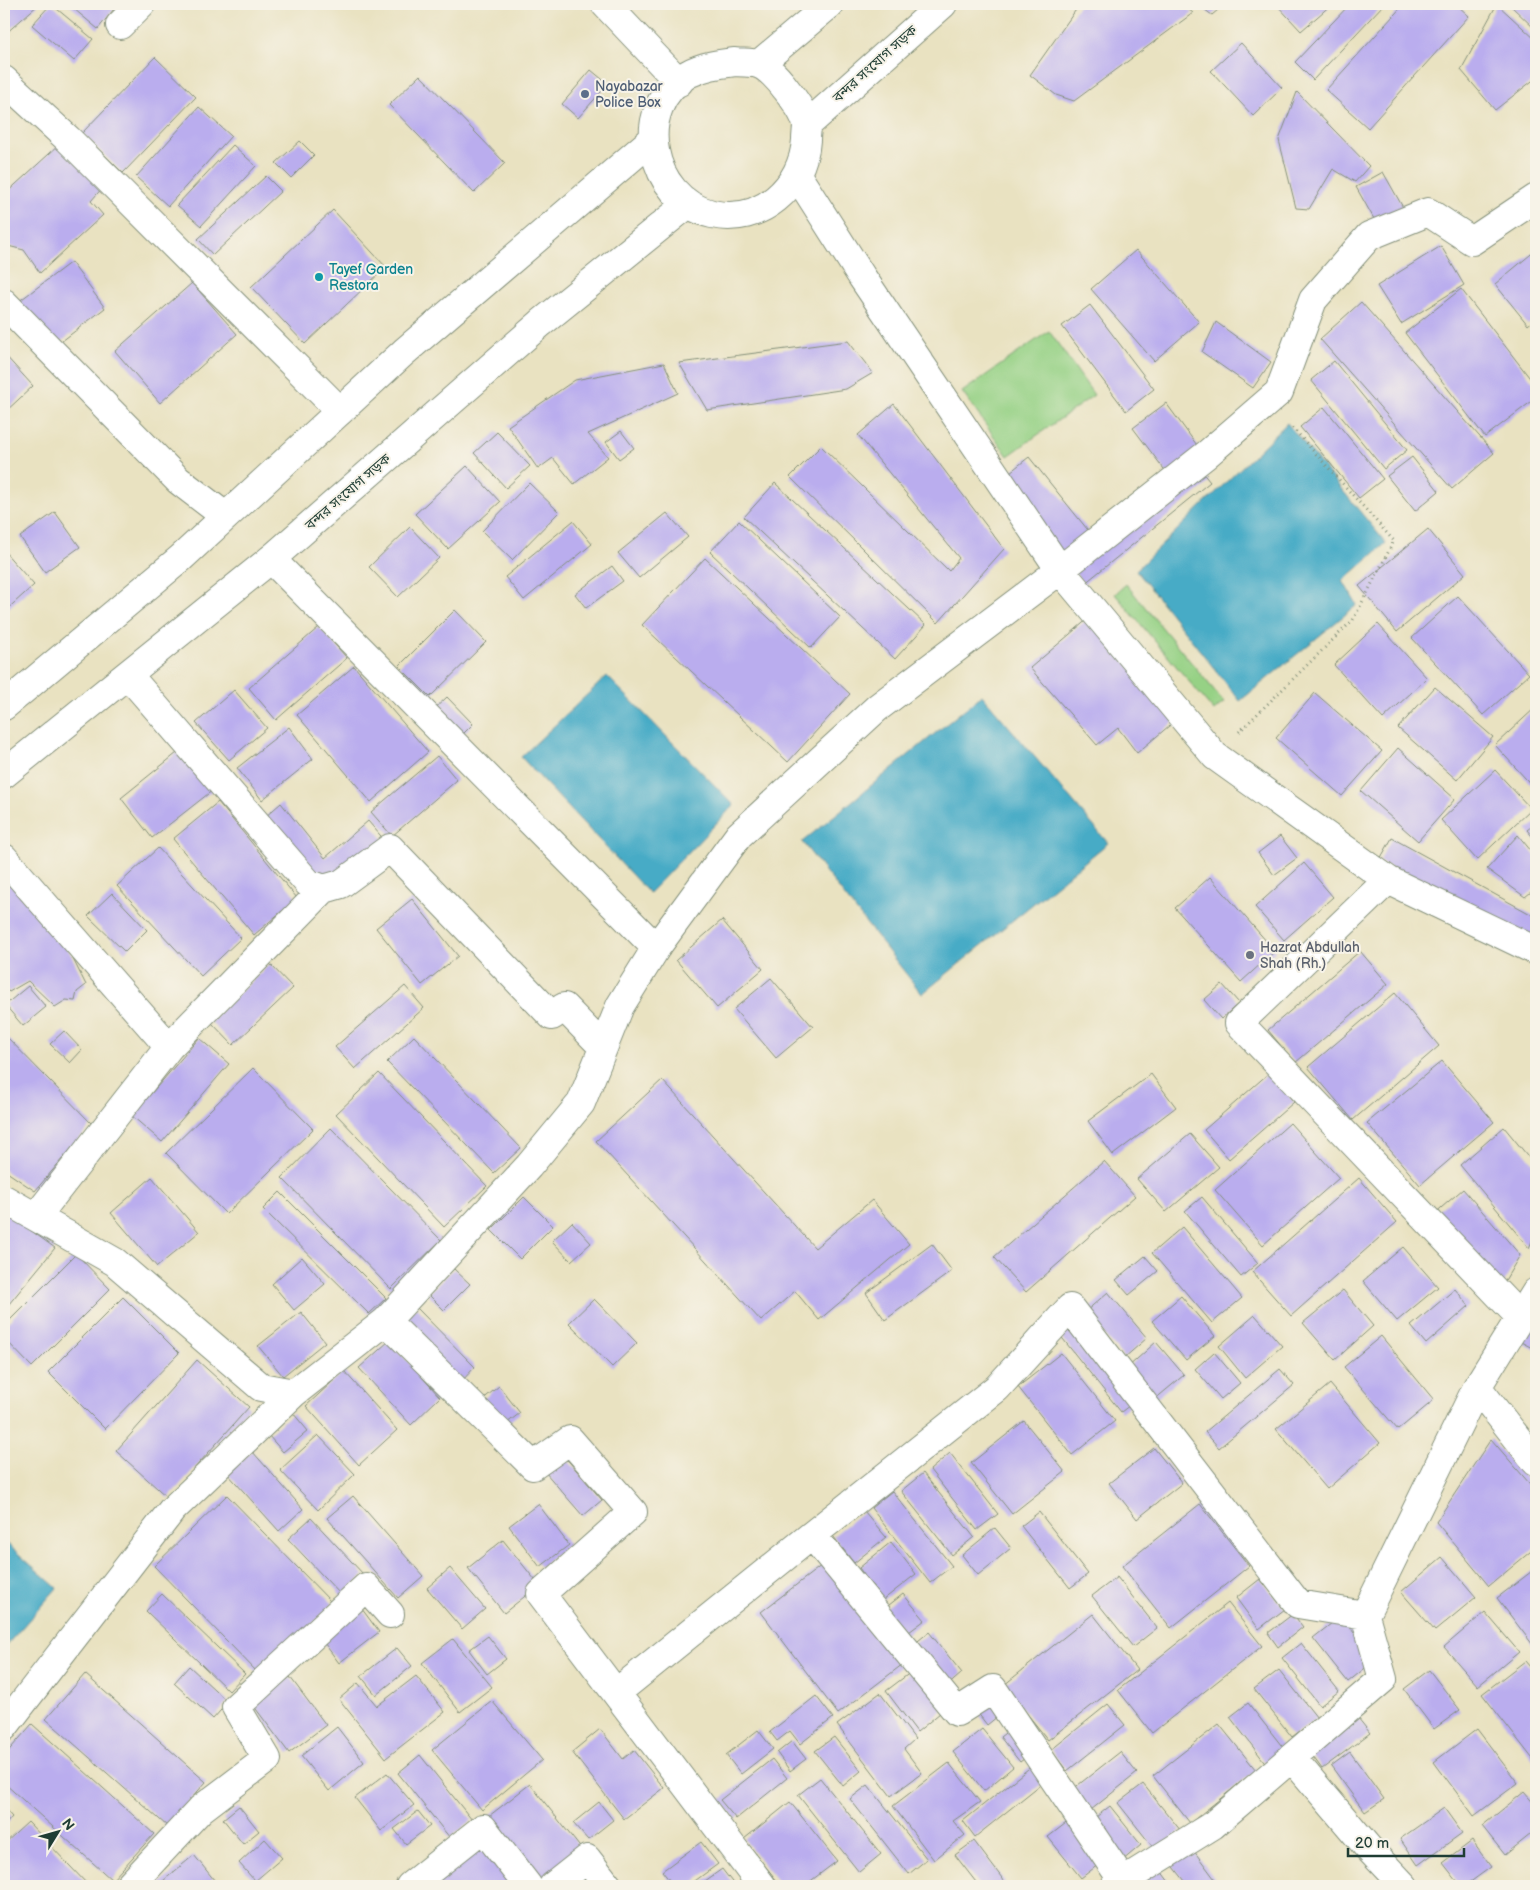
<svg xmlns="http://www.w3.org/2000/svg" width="1540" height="1890" viewBox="0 0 1540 1890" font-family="'Balsamiq Sans','Noto Sans Bengali',sans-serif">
<rect width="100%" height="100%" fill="#f7f3e8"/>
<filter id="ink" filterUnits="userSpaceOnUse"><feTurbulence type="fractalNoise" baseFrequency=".02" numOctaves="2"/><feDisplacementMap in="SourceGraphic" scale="10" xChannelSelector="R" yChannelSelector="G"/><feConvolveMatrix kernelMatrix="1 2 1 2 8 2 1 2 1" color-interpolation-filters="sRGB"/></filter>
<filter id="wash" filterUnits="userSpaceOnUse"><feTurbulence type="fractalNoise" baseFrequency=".0096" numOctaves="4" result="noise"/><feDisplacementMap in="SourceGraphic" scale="20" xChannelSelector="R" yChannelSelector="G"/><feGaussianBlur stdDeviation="1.12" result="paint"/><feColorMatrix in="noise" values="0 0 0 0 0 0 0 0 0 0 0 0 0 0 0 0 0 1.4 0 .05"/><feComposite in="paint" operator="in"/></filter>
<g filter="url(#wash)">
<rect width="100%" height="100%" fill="#e9e2c1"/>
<path fill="#96d185" stroke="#5a875c" d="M1049,331L1094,395L1008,456L962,392Z
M1126,584L1224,702L1214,711L1115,594Z"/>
<path fill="#46abc6" stroke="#32747d" d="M1287,423L1386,543L1343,581L1357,605L1240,701L1136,570Z
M607,676L734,805L649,893L521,757Z
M982,695L1108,843L922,994L802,842Z
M4,1541L57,1588L4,1648Z"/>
<g id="blocks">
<path fill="#baadee" d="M4,4H39L4,35Z
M51,4L93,39L74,61L32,25Z
M68,4H118L98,29Z
M1080,4H1182L1193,13L1074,101L1056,95L1030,75Z
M1197,4H1225L1212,15Z
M1276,4H1332L1301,31Z
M1350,4H1384L1313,80L1295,62Z
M1404,4H1456L1469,16L1368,128L1326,90Z
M1497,4L1536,40V78L1495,110L1461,70Z
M1509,4H1536V30Z
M1241,43L1282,88L1253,116L1211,71Z
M155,57L196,97L123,173L82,133Z
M591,70L608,84L578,118L562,104Z
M420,75L505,163L474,193L389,105Z
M1297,92L1369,166L1355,182L1333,169L1309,209L1296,208L1279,140Z
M199,107L231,136L168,206L136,177Z
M300,141L314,155L291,178L276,163Z
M60,144L103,187L91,201L103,215L40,273L24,250L4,245V195Z
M233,145L256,166L201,226L177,205Z
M1383,172L1405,211L1378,226L1356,187Z
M266,176L281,191L213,255L198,239Z
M333,210L386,267L305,344L251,287Z
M1441,246L1464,285L1401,324L1377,286Z
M1136,250L1199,322L1154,361L1091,289Z
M1536,250V318L1528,325L1495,284Z
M71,262L105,308L53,348L18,302Z
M192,283L237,334L160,403L115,351Z
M1461,289L1536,386V398L1485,437L1405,333Z
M1361,302L1494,453L1452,489L1320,339Z
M1090,305L1154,389L1126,411L1062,326Z
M1216,322L1271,362L1253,388L1202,352Z
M848,341L873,373L846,389L707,410L679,363Z
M4,354L33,386L4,413Z
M1334,361L1407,450L1384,469L1311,380Z
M664,363L678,393L588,434L608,457L574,484L553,458L538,469L508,426L575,380Z
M1166,403L1202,452L1170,477L1133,428Z
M894,404L1004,549L938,623L790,477L821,446L949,571L959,558L858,435Z
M1324,407L1383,479L1359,498L1300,427Z
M621,431L634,448L619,459L606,442Z
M497,432L530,466L506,488L474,453Z
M1029,457L1100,545L1197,466L1210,482L1084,584L1000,480Z
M1412,457L1439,491L1415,511L1387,476Z
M467,466L500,502L448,549L415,514Z
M529,483L559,512L512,560L482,531Z
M775,483L926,625L895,659L744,517Z
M55,512L80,547L45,572L20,537Z
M667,513L688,537L639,578L618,553Z
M573,521L592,544L524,600L505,577Z
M739,521L840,617L811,648L710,552Z
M410,527L439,558L398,597L369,567Z
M1428,529L1465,574L1397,632L1359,586Z
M4,551L34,585L4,612Z
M705,558L850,694L788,762L642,625Z
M612,566L623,581L586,608L575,594Z
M1458,596L1529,674L1483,715L1412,638Z
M455,610L486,642L430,697L399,666Z
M1089,618L1176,720L1137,753L1118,728L1097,745L1030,668Z
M1378,624L1427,678L1383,719L1334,665Z
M319,627L347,658L276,720L249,688Z
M354,666L428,752L371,802L297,715Z
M1435,687L1493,737L1457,780L1398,728Z
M234,690L267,728L229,760L196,723Z
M1315,693L1382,751L1342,796L1276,738Z
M447,697L473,724L457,740L431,712Z
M1536,707V790L1495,745Z
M289,727L313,759L262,800L237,768Z
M1398,748L1455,799L1418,841L1361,791Z
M182,749L213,790L152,838L121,798Z
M437,756L457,780L392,836L371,812Z
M1495,770L1531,809L1477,860L1441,820Z
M218,802L297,898L254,935L173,839Z
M281,803L325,858L368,821L386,842L337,877L316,876L265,817Z
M1536,823V841L1527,830Z
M1518,835L1536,857V888L1525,897L1487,869Z
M1280,836L1297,858L1274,875L1258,853Z
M1392,838L1536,917V928L1528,942L1379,861Z
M158,848L241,938L201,976L117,886Z
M1304,863L1333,897L1284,940L1255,907Z
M4,876L67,947L86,985L77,992L75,1001L66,1000L55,1007L28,981L9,992L4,987Z
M1210,877L1275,951L1241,982L1175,908Z
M112,893L147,930L125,952L88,916Z
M412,899L458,956L422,985L376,928Z
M722,920L763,969L717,1008L676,960Z
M1360,951L1388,984L1295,1063L1268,1030Z
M270,964L293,988L233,1045L210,1021Z
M771,978L813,1027L776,1058L734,1009Z
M1222,984L1239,1003L1221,1019L1204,1000Z
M28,986L46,1007L23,1026L5,1005Z
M405,986L424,1008L355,1069L335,1047Z
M1395,993L1439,1046L1353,1120L1308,1067Z
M64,1031L82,1050L70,1063L50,1044Z
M4,1034L92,1124L35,1191L4,1170Z
M414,1036L521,1148L494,1173L387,1062Z
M199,1038L229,1064L162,1142L132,1116Z
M1442,1061L1494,1122L1420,1185L1367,1123Z
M253,1068L313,1129L226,1214L166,1153Z
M379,1073L487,1186L444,1227L336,1114Z
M1269,1073L1294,1102L1229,1159L1204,1130Z
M1151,1074L1176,1107L1113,1155L1088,1121Z
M662,1080L815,1248L872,1200L909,1244L819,1320L795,1291L761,1321L596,1141Z
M1290,1123L1339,1178L1263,1245L1215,1190Z
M1504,1127L1536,1166V1232L1529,1248L1460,1165Z
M331,1128L441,1240L391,1289L282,1178Z
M1190,1134L1219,1167L1166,1212L1137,1179Z
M1104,1161L1135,1196L1026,1292L994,1257Z
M152,1177L199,1232L157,1267L111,1213Z
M1359,1178L1397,1222L1291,1316L1252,1272Z
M1463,1189L1520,1255L1500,1289L1434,1214Z
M280,1192L386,1298L369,1314L263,1209Z
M524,1197L553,1226L520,1259L491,1230Z
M1202,1197L1258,1263L1241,1277L1185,1211Z
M4,1211L55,1248L4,1310Z
M572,1222L591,1243L571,1261L552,1241Z
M1182,1227L1242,1298L1212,1323L1152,1253Z
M932,1244L952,1271L885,1320L866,1293Z
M1403,1247L1438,1287L1397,1321L1363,1281Z
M76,1254L110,1289L32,1367L4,1338V1326Z
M1145,1256L1158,1271L1129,1295L1116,1280Z
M302,1257L325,1284L294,1310L272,1284Z
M454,1269L470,1284L444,1310L428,1294Z
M1455,1289L1469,1306L1426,1344L1411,1326Z
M1343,1290L1373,1326L1335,1360L1303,1323Z
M1108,1292L1147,1338L1124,1358L1085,1312Z
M1181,1296L1215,1336L1186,1360L1152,1321Z
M123,1297L179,1353L105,1429L48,1372Z
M594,1299L637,1343L612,1367L569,1323Z
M416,1307L475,1367L460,1383L400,1323Z
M1536,1309V1350L1519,1341Z
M301,1312L325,1342L283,1376L258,1346Z
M1255,1315L1282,1346L1245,1378L1219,1346Z
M1072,1324L1134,1402L1121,1412L1059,1334Z
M1381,1336L1434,1400L1398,1430L1344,1367Z
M389,1341L440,1397L411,1425L359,1368Z
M1156,1342L1184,1375L1154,1400L1127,1368Z
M1214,1352L1240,1383L1221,1399L1195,1369Z
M1061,1353L1115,1421L1072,1455L1018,1387Z
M197,1360L249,1407L168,1498L116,1451Z
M1280,1369L1294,1385L1219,1448L1205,1432Z
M344,1371L397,1430L359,1465L306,1406Z
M1330,1384L1380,1443L1327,1489L1276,1429Z
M499,1386L520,1413L502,1427L481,1401Z
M293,1413L308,1431L283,1452L268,1435Z
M1024,1421L1065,1472L1012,1514L971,1463Z
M318,1435L355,1474L318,1510L280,1470Z
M1491,1439L1536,1491V1547L1489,1586L1436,1522Z
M1154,1448L1182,1483L1137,1519L1109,1483Z
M252,1451L303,1509L279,1531L227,1473Z
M950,1453L998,1514L977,1530L930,1470Z
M564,1456L602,1500L583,1516L545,1472Z
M923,1473L974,1537L952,1555L901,1491Z
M892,1491L952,1566L930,1583L871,1508Z
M227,1495L333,1604L260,1675L154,1566Z
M353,1496L423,1576L398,1598L327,1518Z
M538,1504L569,1545L540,1567L509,1526Z
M1200,1504L1249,1566L1171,1628L1122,1566Z
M864,1511L886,1537L854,1563L833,1536Z
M1039,1512L1088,1574L1070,1588L1021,1526Z
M311,1518L364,1575L342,1596L288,1539Z
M995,1528L1011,1548L978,1575L962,1555Z
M503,1540L539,1585L504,1613L468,1568Z
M891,1542L916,1574L883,1600L859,1568Z
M1442,1557L1476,1597L1435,1631L1401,1592Z
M826,1562L903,1664L838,1714L761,1612Z
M450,1568L485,1609L462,1629L427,1588Z
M1536,1568V1649L1497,1598Z
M1117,1577L1157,1628L1133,1647L1092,1596Z
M1260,1579L1285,1609L1259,1629L1236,1598Z
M162,1594L245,1674L229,1691L146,1611Z
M903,1594L925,1620L905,1635L884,1609Z
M1228,1603L1262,1646L1152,1733L1118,1690Z
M359,1605L379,1632L339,1663L319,1636Z
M1485,1612L1519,1652L1478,1686L1444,1647Z
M1093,1614L1137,1670L1048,1740L1004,1685Z
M1293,1614L1303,1627L1278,1647L1268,1633Z
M1341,1616L1375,1660L1348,1682L1313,1638Z
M929,1632L962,1673L946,1687L913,1645Z
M488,1636L506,1659L487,1674L469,1650Z
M453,1639L492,1687L460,1712L422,1663Z
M1301,1643L1339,1691L1320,1706L1282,1658Z
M397,1648L412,1666L376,1695L361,1676Z
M1525,1661L1536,1674V1763L1482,1694Z
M189,1666L228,1702L213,1719L174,1683Z
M915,1669L946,1708L917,1732L886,1691Z
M1279,1670L1317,1718L1292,1737L1254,1689Z
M1429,1670L1460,1710L1434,1729L1404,1689Z
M85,1674L206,1782L167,1826L46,1719Z
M416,1676L445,1712L386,1758L339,1699L358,1683L377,1706Z
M290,1677L326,1725L289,1753L253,1705Z
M880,1693L915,1739L904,1749L922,1773L891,1796L837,1725Z
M816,1696L833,1718L800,1744L790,1731L777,1741L770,1732Z
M990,1696L1003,1712L987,1725L974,1708Z
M492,1701L542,1760L482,1810L432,1750Z
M1248,1703L1285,1750L1267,1765L1230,1717Z
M1108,1704L1125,1725L1067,1771L1051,1750Z
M1358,1718L1370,1733L1322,1769L1311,1754Z
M32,1724L154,1834L112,1880L4,1783V1756Z
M1219,1724L1256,1770L1190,1823L1153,1776Z
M1014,1726L1034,1751L1020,1762L1000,1737Z
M337,1727L364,1762L329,1791L301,1756Z
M600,1729L623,1759L634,1750L664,1788L624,1819L572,1752Z
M982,1729L1013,1767L984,1791L953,1752Z
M1477,1729L1518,1783L1474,1816L1434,1762Z
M758,1730L773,1749L741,1774L726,1755Z
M834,1737L861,1771L843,1786L815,1751Z
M792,1741L806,1759L790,1771L777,1753Z
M1120,1752L1137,1773L1091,1810L1073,1789Z
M1350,1752L1384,1799L1365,1812L1331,1766Z
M420,1755L472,1820L450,1838L398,1773Z
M772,1759L787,1778L736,1819L720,1800Z
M949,1763L980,1802L953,1821L965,1835L934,1860L893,1806Z
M1033,1765L1045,1781L975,1837L963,1821Z
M387,1773L414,1805L381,1831L355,1798Z
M820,1778L881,1854L859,1872L798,1795Z
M530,1784L583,1851L543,1883L489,1816Z
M1143,1784L1181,1831L1156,1851L1118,1803Z
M868,1785L927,1859L909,1874L850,1799Z
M1524,1792L1536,1806V1830L1505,1855L1482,1826Z
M599,1802L613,1820L588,1840L573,1823Z
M790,1802L837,1861L804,1886H781L744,1839Z
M239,1806L259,1831L243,1844L223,1819Z
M1110,1806L1141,1845L1122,1861L1091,1821Z
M4,1808L12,1817L4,1826Z
M1444,1808L1462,1833L1418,1865L1400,1839Z
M418,1811L430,1826L406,1844L394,1829Z
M1070,1820L1103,1861L1081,1878L1048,1837Z
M28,1822L89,1886H4V1844Z
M265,1839L282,1858L255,1881L239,1863Z
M974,1841L1005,1882L999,1886H979L955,1855Z
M1472,1841L1491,1867L1465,1886H1461L1443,1863Z
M701,1842L718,1864L688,1886H674L662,1871Z
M483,1844L515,1886H428Z
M1191,1847L1220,1886H1189L1170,1862Z
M194,1855L219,1886H157Z
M1158,1867L1172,1886H1131Z
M722,1869L735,1886H698Z"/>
</g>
</g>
<g filter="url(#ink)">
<use href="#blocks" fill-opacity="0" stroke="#84907a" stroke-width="1"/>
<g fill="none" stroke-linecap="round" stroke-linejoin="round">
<defs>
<path id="minor" d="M605,4L679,82
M120,25L141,4
M4,80L68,139L340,411
M797,175L862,277L1060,570L1215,756L1388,880L1536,951
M4,303L178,480L225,516
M271,559L656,948
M128,675L308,883L324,889
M4,858L169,1047
M1388,880L1239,1023L1520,1317
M4,1199L115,1262L261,1387L294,1393L386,1321L529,1166L581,1103L620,1006L656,948L739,835L877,708L1060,570L1206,455L1279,392L1313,300L1369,236L1428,212L1472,241L1536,198
M36,1217L169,1047L324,889L341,884L390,848L552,1016L564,1007L603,1047
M386,1321L533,1466L570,1440L633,1512L541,1594L762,1886
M1477,1387L1536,1462
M616,1693L812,1535
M4,1727L172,1510L294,1393
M1292,1758L1370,1850L1404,1886
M1123,1881L993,1689L957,1712L812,1535L997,1388L1070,1308L1298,1604L1365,1615
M129,1886L201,1809L267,1759L236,1707L366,1587L390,1614
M410,1886L483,1828L528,1886
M553,1886L587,1859L608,1886
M1115,1886L1213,1825L1383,1679L1365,1615L1477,1387L1536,1292"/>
<path id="highway" d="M735,62C742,63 751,62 758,64C768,67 780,81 786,89C794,99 804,112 807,125C807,129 806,135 806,140C803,187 760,225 712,214C649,199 631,107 688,74C703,66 718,64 735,62Z
M759,64L830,4
M807,125L943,4
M4,706L181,558L404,352L653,139
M4,774L271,559L541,323L688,204"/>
</defs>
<use href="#minor" stroke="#84907a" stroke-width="30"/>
<use href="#highway" stroke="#84907a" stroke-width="30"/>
<path stroke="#84907a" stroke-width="3" stroke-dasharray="1 4" stroke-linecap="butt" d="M1239,732L1353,620L1394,541L1291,426"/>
<use href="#minor" stroke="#fff" stroke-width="28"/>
<use href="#highway" stroke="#fff" stroke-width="28"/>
</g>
</g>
<circle fill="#5c6f8a" stroke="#f7f3e8" stroke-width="2" cx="585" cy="94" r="5"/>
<circle fill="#0f9aa8" stroke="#f7f3e8" stroke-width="2" cx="319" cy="277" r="5"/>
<circle fill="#6b7280" stroke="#f7f3e8" stroke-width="2" cx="1250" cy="955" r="5"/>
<g text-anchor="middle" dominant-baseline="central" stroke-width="4" stroke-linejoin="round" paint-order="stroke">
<g font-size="14" fill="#1f3d34" stroke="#f7f3e8">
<text transform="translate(875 64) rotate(-42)">বন্দর সংযোগ সড়ক</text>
<text transform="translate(348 492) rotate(-41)">বন্দর সংযোগ সড়ক</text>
</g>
<g font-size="14" fill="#4e5e75" stroke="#f7f3e8" text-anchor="start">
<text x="595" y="86">Nayabazar<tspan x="595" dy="16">Police Box</tspan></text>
</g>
<g font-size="14" fill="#0d838f" stroke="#f7f3e8" text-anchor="start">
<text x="329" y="269">Tayef Garden<tspan x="329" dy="16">Restora</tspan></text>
</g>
<g font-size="14" fill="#5b616d" stroke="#f7f3e8" text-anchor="start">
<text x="1260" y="947">Hazrat Abdullah<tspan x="1260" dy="16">Shah (Rh.)</tspan></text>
</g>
</g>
<rect width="1540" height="1890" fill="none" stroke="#f7f3e8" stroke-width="20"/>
<g transform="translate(58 1832) rotate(53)" stroke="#f7f3e8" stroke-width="4" paint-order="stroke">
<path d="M0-4L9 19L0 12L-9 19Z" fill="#1f3d34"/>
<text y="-8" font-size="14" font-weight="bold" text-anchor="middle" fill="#1f3d34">N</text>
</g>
<path d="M1348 1848v8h116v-8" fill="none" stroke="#1f3d34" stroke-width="2.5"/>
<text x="1355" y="1848" font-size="15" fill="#1f3d34" stroke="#f7f3e8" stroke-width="4" paint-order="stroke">20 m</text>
</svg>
